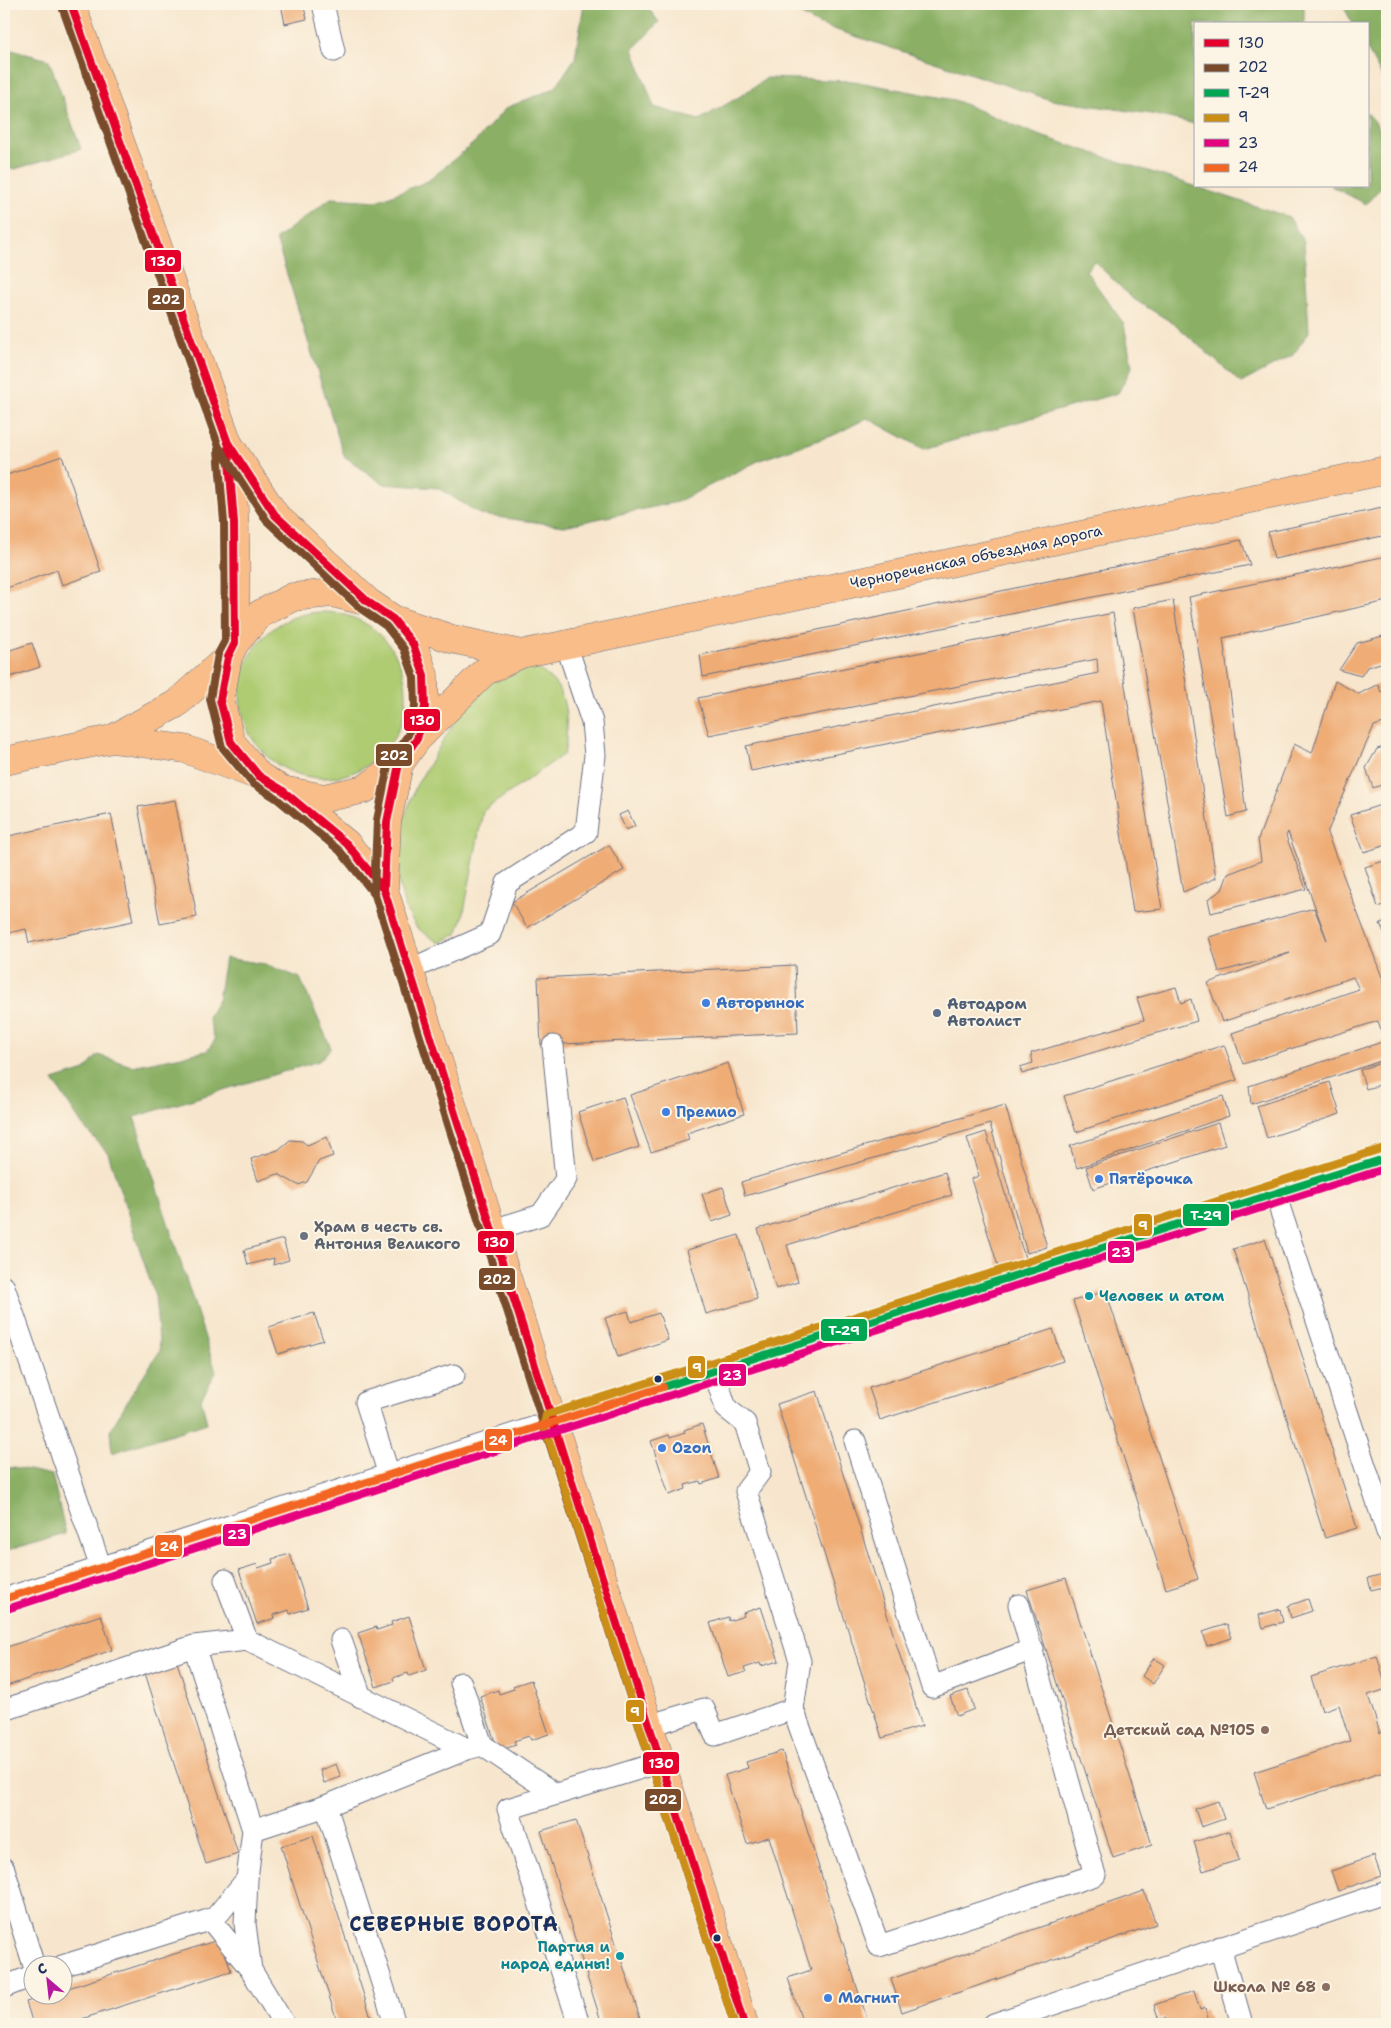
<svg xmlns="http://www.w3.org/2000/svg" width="1391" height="2028" viewBox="0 0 1391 2028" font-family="'Shantell Sans',sans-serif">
<rect width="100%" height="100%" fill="#fcf5e5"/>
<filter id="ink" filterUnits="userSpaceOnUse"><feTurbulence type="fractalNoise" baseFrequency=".02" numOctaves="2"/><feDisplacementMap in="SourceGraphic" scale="10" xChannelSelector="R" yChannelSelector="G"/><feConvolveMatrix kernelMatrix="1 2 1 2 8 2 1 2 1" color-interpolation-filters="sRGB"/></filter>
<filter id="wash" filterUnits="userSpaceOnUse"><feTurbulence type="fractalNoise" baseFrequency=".0096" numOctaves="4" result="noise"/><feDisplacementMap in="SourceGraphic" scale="20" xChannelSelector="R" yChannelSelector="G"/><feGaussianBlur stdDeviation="1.12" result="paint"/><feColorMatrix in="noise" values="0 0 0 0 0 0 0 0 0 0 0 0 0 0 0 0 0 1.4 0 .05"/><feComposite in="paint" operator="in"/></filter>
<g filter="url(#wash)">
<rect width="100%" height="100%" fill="#f7e6cd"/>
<path fill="#afcc73" stroke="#657e68" d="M240 695a83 83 0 1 1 166 0a83 83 0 1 1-166 0Z
M531,665C542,671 554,679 560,691C568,709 568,736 564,754L483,811L463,917L457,934L439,943L417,928L405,908L394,864L399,831L416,786L461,711L490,676Z"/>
<path fill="#8bb065" stroke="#537062" d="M584,4H645L659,22L633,49L654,107L699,120L739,97L767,78L853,81L954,100L1038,135L1289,217L1304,242L1309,332L1293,355L1241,383L1176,325L1132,298L1094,261L1086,271L1124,324L1132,367L1118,393L924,449L867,418L836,434L760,460L677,502L564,526L482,515L438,488L383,484L344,456L276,239L331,198L377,201L428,181L475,142L506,108L555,88L575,58Z
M781,4H1304V24H1195V124L1151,114L1051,100L818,24Z
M1342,4H1387V85L1367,49V24H1353Z
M4,48L49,60L81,149L15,169H4Z
M1367,113C1382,125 1391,157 1387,176C1385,185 1372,197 1366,204L1331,186H1367Z
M225,958L265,964L300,978L331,1048L319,1061L134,1117L216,1372L201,1399L207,1423L112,1453L110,1431L135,1388L160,1351L155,1296L108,1153L83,1126L53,1080L85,1070L98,1055L132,1066L207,1051L215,1040L208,1017L218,1000Z
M14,1467L52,1475L66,1534L4,1552V1469Z"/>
<g id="blocks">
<path fill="#efac75" d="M281,4H303L307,19L285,24Z
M62,456L101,572L62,585L57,570L4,589V476Z
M1387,507V535L1274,559L1268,532Z
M1241,540L1250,565L703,677L700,655Z
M1387,556V601L1223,638L1246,812L1228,817L1189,597Z
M1173,600L1216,878L1183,892L1133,608Z
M1113,613L1162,909L1133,912L1101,701L751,771L746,746L1098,673L1097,659L709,735L698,698Z
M1387,635V661L1367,667L1361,676L1339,670L1357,643Z
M32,643L40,667L4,679V652Z
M1335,681L1359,694L1378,684L1381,692L1387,690V722L1374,726L1327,833L1387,990V1059L1251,1104L1249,1086L1385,1041L1378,1021L1243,1064L1232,1033L1359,989L1353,977L1222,1022L1208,983L1290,953L1219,972L1209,937L1314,908L1327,940L1288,832L1286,836L1306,889L1211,913L1208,899L1222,890L1228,874L1261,861L1258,839L1294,744L1312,753Z
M1387,746V783L1373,788L1366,768L1377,749Z
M175,800L197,917L160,924L138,807Z
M1387,803V845L1364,852L1350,815Z
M628,811L635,826L626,830L619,815Z
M111,814L133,921L29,943L26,929L4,934V837Z
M609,845L624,870L527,928L512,902Z
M1387,860V904L1378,907L1365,867Z
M1387,921V940L1380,923Z
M795,965L798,1033L541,1045L538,978Z
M1176,987L1181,1003L1191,999L1197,1021L1022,1074L1020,1067L1033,1063L1031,1053L1144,1020L1137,998Z
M1224,1045L1237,1080L1076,1132L1064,1096Z
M1387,1061V1083L1366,1089L1360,1070Z
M728,1063L744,1114L687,1133L689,1140L651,1152L630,1095Z
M1330,1082L1340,1114L1267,1138L1257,1106Z
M1223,1096L1229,1116L1077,1168L1070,1146Z
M623,1097L639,1147L594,1162L578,1112Z
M1005,1105L1047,1247L1027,1253L990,1124L745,1196L741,1182Z
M1218,1123L1225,1145L1093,1189L1086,1167Z
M986,1132L1025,1258L998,1266L971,1179L979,1176L967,1138Z
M327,1137L333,1156L319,1161L307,1182L298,1185L278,1174L258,1181L251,1159L278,1150L290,1140L302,1141L307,1145Z
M945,1172L952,1195L787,1245L798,1282L776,1289L758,1229Z
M723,1187L732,1215L712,1222L702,1194Z
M739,1235L757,1299L706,1314L687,1250Z
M283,1239L289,1260L273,1265L274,1258L248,1265L244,1250Z
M1265,1239L1357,1528L1325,1538L1233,1249Z
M1106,1291L1198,1579L1166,1589L1073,1301Z
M628,1311L631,1322L659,1313L668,1340L618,1357L605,1318Z
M314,1313L323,1340L278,1354L269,1327Z
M1053,1329L1063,1361L880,1420L869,1388Z
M817,1391L922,1726L882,1738L777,1404Z
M702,1424L719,1478L701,1484L700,1481L685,1485L686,1489L669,1495L651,1441L669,1435L670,1438L685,1433L684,1430Z
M290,1554L308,1608L290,1614L289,1610L274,1615L275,1618L257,1624L239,1570L257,1564L258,1568L273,1563L272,1559Z
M1387,1573V1586L1371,1590L1368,1578Z
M1066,1578L1152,1845L1113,1858L1027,1590Z
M1308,1599L1312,1611L1291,1618L1288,1606Z
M761,1607L779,1661L761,1666L760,1663L744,1668L746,1672L728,1677L710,1623L728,1617L729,1621L744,1616L743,1613Z
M1280,1609L1283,1622L1263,1628L1259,1615Z
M101,1615L112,1650L4,1687V1648Z
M409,1616L426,1670L409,1676L408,1673L393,1678L394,1681L376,1687L358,1633L376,1627L377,1630L392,1625L391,1622Z
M1227,1624L1232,1638L1207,1646L1203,1632Z
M1377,1656L1387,1689L1368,1695L1380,1733L1387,1730V1771L1266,1809L1254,1772L1350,1741L1339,1705L1322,1711L1311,1677Z
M1154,1658L1165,1665L1153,1684L1142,1676Z
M176,1659L238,1854L206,1864L144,1670Z
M531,1680L549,1734L531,1740L529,1736L514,1741L516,1745L498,1751L480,1696L498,1690L499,1694L514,1689L513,1686Z
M968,1690L974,1709L957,1716L950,1696Z
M782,1751L868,2022L861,2024H803L788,1978L811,1970L769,1837L747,1844L725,1775L748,1768L746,1762Z
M336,1764L341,1777L324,1783L320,1770Z
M1218,1801L1224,1819L1201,1827L1195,1809Z
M576,1820L642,2024H602L541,1831Z
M1230,1831L1239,1860L1203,1871L1194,1842Z
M313,1836L373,2024H338L281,1846Z
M1374,1856L1381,1876L1338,1891L1331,1871Z
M1144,1891L1156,1924L902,2012L891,1979Z
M221,1939L231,1971L66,2024H33L26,2002L45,1996H62V1990Z
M1194,1991L1200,2010L1205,2008L1210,2024H1168L1165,2018L1159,2020L1154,2005Z"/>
</g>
</g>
<g filter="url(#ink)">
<use href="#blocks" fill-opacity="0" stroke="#686f85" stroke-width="1"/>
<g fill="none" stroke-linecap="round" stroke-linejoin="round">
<defs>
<path id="minor" d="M323,4L334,51
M409,970L490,934L507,883L586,832L595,755L592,722L566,644
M1275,1194L1387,1532
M493,1230L541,1215L566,1179L553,1046
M4,1287L101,1568
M714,1371L726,1408L745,1423L760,1472L746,1491L800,1661L793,1709L879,1946L1095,1875L1019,1605
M855,1441L932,1687L1033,1649
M389,1475L366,1402L454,1375
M225,1580L247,1640
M4,1599L554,1421L1387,1158
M341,1640L361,1697
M194,1646L253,1830L326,1806L467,1749
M461,1683L482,1745
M4,1710L194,1646L247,1640L467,1749L482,1745L555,1794
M650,1725L704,1709L715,1735L793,1709
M326,1806L395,2024
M4,1869L34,1966
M247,1879L245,1924L251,1970L284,2024
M210,1919L251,1970
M1220,1947L1242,2024
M62,1966L215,1918L247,1879L253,1830
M4,1987L32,1976
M579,2024L508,1809L661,1762
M994,2024L1387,1892"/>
<path id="major" d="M71,4L228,443L275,515L368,602L393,619L413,644L424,675L425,707L417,739L399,764L365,789L324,798L282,790
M229,452C237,516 236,578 235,643
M364,601L332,593L293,597L260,614L235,643L228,657L220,700L231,742L259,776L282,790L347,844L384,890
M393,619L452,639L521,654
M112,739L185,749L259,776
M417,739L484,672L521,654L1387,470
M4,761L112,739L176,704L228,657
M399,764L387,822L384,890L744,2024"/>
</defs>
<use href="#minor" stroke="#686f85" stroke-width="23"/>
<use href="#major" stroke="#686f85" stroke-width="29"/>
<use href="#minor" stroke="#fff" stroke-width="21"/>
<use href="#major" stroke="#f8bd89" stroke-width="28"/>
<defs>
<path id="bus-1" d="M71,4L228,443L275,515L368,602L393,619L413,644L424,675L425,707L417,739L399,764L387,822L384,890L744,2024
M228,449L234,522L235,643L228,657L220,700L231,742L259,776L282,790L347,844L384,890L391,913"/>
<path id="bus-2" d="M62,7L219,447L267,521L361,609L386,626L404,649L414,677L415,706L408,735L389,761L377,820L374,892L734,2024
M218,450L224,522L225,641L218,654L210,699L222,747L252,783L276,798L340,851L375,895L381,916"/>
<path id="bus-3" d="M663,1387L1387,1158"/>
<path id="bus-4" d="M734,2024L544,1424L546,1415L1384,1148"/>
<path id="bus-5" d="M7,1609L557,1431L1387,1168"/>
<path id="bus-6" d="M4,1599L663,1387"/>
</defs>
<use href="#bus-1" stroke="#fcf5e5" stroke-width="11"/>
<use href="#bus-2" stroke="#fcf5e5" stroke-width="11"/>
<use href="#bus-3" stroke="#fcf5e5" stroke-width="11"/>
<use href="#bus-4" stroke="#fcf5e5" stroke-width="11"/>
<use href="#bus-5" stroke="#fcf5e5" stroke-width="11"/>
<use href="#bus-6" stroke="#fcf5e5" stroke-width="11"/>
<use href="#bus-1" stroke="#e4002b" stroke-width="8"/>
<use href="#bus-2" stroke="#7a4b2a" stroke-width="8"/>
<use href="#bus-3" stroke="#00a651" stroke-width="8"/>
<use href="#bus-4" stroke="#cb8e13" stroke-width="8"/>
<use href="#bus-5" stroke="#e5007d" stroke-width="8"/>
<use href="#bus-6" stroke="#f26522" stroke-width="8"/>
</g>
</g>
<g fill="#3f7fe0" stroke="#fcf5e5" stroke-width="2">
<circle cx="706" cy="1003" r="5"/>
<circle cx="666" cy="1112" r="5"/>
<circle cx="1099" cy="1179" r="5"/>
<circle cx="662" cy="1448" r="5"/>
<circle cx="828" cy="1998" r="5"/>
</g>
<circle fill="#5c6f8a" stroke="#fcf5e5" stroke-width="2" cx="937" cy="1013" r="5"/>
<circle fill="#6b7280" stroke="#fcf5e5" stroke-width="2" cx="304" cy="1236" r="5"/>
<g fill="#0f9aa8" stroke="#fcf5e5" stroke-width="2">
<circle cx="1089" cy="1296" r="5"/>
<circle cx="620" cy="1956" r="5"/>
</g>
<g fill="#1b2f5e" stroke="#fcf5e5" stroke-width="2">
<circle cx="658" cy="1379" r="4.5"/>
<circle cx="717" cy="1938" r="4.5"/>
</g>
<g fill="#8d6e63" stroke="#fcf5e5" stroke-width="2">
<circle cx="1265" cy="1730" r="5"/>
<circle cx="1326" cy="1987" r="5"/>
</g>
<g text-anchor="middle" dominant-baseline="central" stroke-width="4" stroke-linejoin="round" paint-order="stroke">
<g font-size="15" fill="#1b2f5e" stroke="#fcf5e5">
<text transform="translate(976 557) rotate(-12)">Чернореченская объездная дорога</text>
</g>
<g font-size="15" font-weight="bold" fill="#366cbe" stroke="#fcf5e5" text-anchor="start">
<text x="716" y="1003">Авторынок</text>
<text x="676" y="1112">Премио</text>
<text x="1109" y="1179">Пятёрочка</text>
<text x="672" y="1448">Ozon</text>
<text x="838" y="1998">Магнит</text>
</g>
<g font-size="15" font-weight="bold" fill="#4e5e75" stroke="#fcf5e5" text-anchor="start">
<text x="947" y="1004">Автодром<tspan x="947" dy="17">Автолист</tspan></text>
</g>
<g font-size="15" font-weight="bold" fill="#5b616d" stroke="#fcf5e5" text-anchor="start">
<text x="314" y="1227">Храм в честь св.<tspan x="314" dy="17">Антония Великого</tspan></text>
</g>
<g font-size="15" font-weight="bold" fill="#0d838f" stroke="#fcf5e5" text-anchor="start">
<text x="1099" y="1296">Человек и атом</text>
<text x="610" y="1947" text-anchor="end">Партия и<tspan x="610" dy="17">народ едины!</tspan></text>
</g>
<g font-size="15" font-weight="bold" fill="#785e54" stroke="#fcf5e5" text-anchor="end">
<text x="1255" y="1730">Детский сад №105</text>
<text x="1316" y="1987">Школа № 68</text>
</g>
<g font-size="20" font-weight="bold" letter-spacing="1" fill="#1b2f5e" stroke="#fcf5e5">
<text x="454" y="1924">СЕВЕРНЫЕ ВОРОТА</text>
</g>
</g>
<g stroke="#fcf5e5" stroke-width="2">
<rect x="144" y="249" width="38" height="24" rx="5" fill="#e4002b"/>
<rect x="147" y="287" width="38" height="24" rx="5" fill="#7a4b2a"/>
<rect x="403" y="708" width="38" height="24" rx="5" fill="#e4002b"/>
<rect x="375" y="743" width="38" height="24" rx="5" fill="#7a4b2a"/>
<rect x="1182" y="1203" width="48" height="24" rx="5" fill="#00a651"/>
<rect x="1133" y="1213" width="20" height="24" rx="5" fill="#cb8e13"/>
<rect x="477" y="1230" width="38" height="24" rx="5" fill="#e4002b"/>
<rect x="1107" y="1240" width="28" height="24" rx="5" fill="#e5007d"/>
<rect x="478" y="1267" width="38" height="24" rx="5" fill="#7a4b2a"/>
<rect x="820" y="1318" width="48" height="24" rx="5" fill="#00a651"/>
<rect x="687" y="1355" width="19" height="24" rx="5" fill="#cb8e13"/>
<rect x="718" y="1363" width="29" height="24" rx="5" fill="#e5007d"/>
<rect x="484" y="1428" width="29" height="24" rx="5" fill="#f26522"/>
<rect x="222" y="1523" width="29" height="24" rx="5" fill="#e5007d"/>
<rect x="154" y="1534" width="29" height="24" rx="5" fill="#f26522"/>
<rect x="625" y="1699" width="20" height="24" rx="5" fill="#cb8e13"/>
<rect x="642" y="1751" width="38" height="24" rx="5" fill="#e4002b"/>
<rect x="644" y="1788" width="38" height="24" rx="5" fill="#7a4b2a"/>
</g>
<g font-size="14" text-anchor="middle" font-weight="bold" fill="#fff">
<text x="163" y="266">130</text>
<text x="166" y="304">202</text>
<text x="422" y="725">130</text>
<text x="394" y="760">202</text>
<text x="1206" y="1220">Т-29</text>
<text x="1143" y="1230">9</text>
<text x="496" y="1247">130</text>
<text x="1121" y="1257">23</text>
<text x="497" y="1284">202</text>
<text x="844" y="1335">Т-29</text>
<text x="697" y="1372">9</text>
<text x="732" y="1380">23</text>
<text x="498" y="1445">24</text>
<text x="237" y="1539">23</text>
<text x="169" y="1551">24</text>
<text x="635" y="1716">9</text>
<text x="661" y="1768">130</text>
<text x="663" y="1804">202</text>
</g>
<rect width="1391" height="2028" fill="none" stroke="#fcf5e5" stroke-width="20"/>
<rect x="1194" y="22" width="175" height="165" fill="#fcf5e5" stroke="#a2a6af"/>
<rect x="1204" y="39" width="25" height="8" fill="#e4002b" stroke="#a2a6af"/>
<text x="1238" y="48" font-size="15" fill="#1b2f5e">130</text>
<rect x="1204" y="64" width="25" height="8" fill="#7a4b2a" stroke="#a2a6af"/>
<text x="1238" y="72" font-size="15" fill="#1b2f5e">202</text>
<rect x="1204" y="89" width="25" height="8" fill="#00a651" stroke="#a2a6af"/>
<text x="1238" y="98" font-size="15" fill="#1b2f5e">Т-29</text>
<rect x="1204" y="114" width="25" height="8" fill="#cb8e13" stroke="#a2a6af"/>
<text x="1238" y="122" font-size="15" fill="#1b2f5e">9</text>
<rect x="1204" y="139" width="25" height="8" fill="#e5007d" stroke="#a2a6af"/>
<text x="1238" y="148" font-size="15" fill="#1b2f5e">23</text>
<rect x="1204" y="164" width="25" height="8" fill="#f26522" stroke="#a2a6af"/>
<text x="1238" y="172" font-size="15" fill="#1b2f5e">24</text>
<g transform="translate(48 1980) rotate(332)"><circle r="24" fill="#fcf5e5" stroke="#a2a6af"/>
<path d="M0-4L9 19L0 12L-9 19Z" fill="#b5179e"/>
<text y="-8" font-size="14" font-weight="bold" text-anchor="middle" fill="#1b2f5e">С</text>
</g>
</svg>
